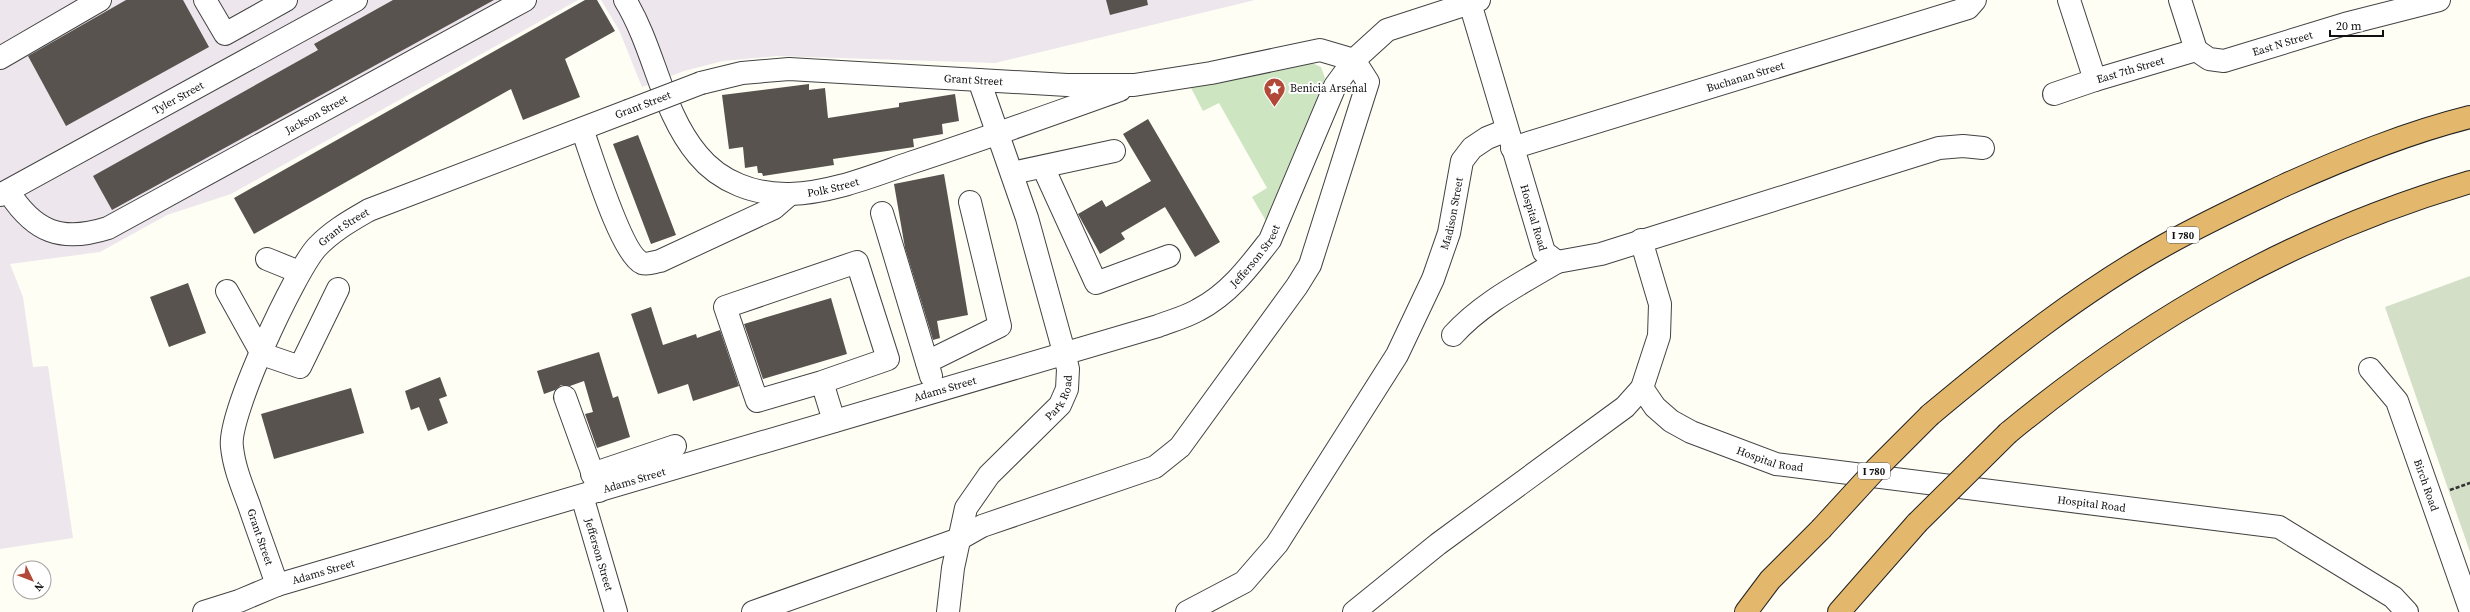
<svg xmlns="http://www.w3.org/2000/svg" width="2470" height="612" viewBox="0 0 2470 612" font-family="'Source Serif 4',serif">
<rect width="100%" height="100%" fill="#fefef5"/>
<path fill="#ede6ed" d="M0,0H578L231,194L167,215L100,252L10,264L23,297L33,367L48,366L73,538L0,549Z
M601,0H1255L995,63L777,56L723,61L684,71L642,87L619,30Z"/>
<path fill="#cee5c1" d="M1312,63L1321,67L1325,78L1266,221L1252,197L1267,188L1219,103L1203,111L1190,86Z"/>
<path fill="#d3dfc7" d="M2470,276V552L2385,307Z"/>
<path fill="#58534e" d="M126,0H183L209,47L66,126L28,56Z
M393,0H494L112,210L93,176L318,50L314,44Z
M585,0H597L615,31L565,59L580,97L523,120L511,89L254,234L234,198Z
M1106,0H1147L1148,5L1110,15Z
M809,84V90L825,88L828,118L899,107V103L955,94L959,121L942,124L943,134L913,139L914,147L833,159L834,165L763,176L762,173H758L757,166L745,168L743,147L729,149L722,95Z
M1148,119L1220,242L1195,257L1165,207L1121,233L1125,239L1100,254L1078,214L1102,200L1106,207L1151,181L1123,134Z
M638,135L676,235L651,244L613,144Z
M944,174L968,315L937,321L940,338L933,340L905,248L894,184Z
M188,283L206,333L169,347L150,297Z
M831,298L847,354L763,379L744,324Z
M651,307L663,345L696,334L697,338L720,330L739,386L693,401L688,384L658,394L631,314Z
M599,352L613,398L618,396L630,437L597,448L585,414L593,412L584,381L570,386L561,385L555,390L544,394L537,371Z
M440,377L447,396L439,399L448,423L428,431L419,407L411,410L405,391Z
M351,388L364,433L274,459L261,414Z"/>
<g fill="none" stroke-linecap="round" stroke-linejoin="round">
<defs>
<g id="minor">
<path d="M205,0L225,34L286,0"/>
<path id="s1" d="M625,0C655,49 661,111 698,155C720,182 755,195 790,194C831,193 872,176 910,163C981,140 1050,115 1120,90"/>
<path id="s2" d="M2069,0L2095,80L2196,50"/>
<path d="M2180,0L2196,50"/>
<path id="s3" d="M1470,3L1544,252L1557,262L1601,254L1939,148L1963,146L1983,148"/>
<path id="s4" d="M2196,50L2209,59L2224,61L2345,24L2439,0"/>
<path d="M0,58L100,0"/>
<path id="s5" d="M701,83L742,73L789,69L1067,85H1134L1211,73L1320,50L1354,60"/>
<path d="M2054,94L2095,80"/>
<path d="M582,129C591,153 621,254 642,263C648,265 654,262 660,261L774,208L789,195"/>
<path id="s6" d="M1512,148L1968,8L1975,0"/>
<path d="M1043,167L1096,283L1169,256"/>
<path d="M1012,173L1114,151"/>
<path id="s7" d="M8,191C34,232 61,243 108,228L525,0"/>
<path id="s8" d="M0,195L356,0"/>
<path d="M882,213L931,376"/>
<path d="M267,259L299,272"/>
<path d="M227,291L262,354L300,367L338,289"/>
<path d="M1453,335C1482,303 1520,284 1557,262"/>
<path d="M927,362L1000,326L970,202"/>
<path id="s9" d="M2370,369L2397,401L2470,609"/>
<path d="M822,382L757,401L725,307L857,262L888,359L822,382L834,421"/>
<path id="s10" d="M1642,388L1655,407L1671,421L1691,432L1776,464L2279,527L2393,597L2407,612"/>
<path d="M565,397L599,491"/>
<path d="M592,474L675,446"/>
<path id="s11" d="M582,496L616,612"/>
<path id="s12" d="M277,585C268,558 258,532 249,505C242,486 234,467 232,447C227,416 295,271 317,247C332,231 350,221 369,210L628,111"/>
<path id="s13" d="M204,612L239,601L277,585L1158,326C1171,321 1186,317 1198,310C1229,294 1249,267 1270,240L1335,86L1354,60L1387,30L1479,0"/>
<path d="M753,612L959,539L982,526L1155,467L1180,447L1297,286L1310,265L1368,82L1354,60"/>
<path id="s14" d="M948,612L953,568L966,508L989,475L1060,405L1067,389L1068,369L1064,352L1027,218L979,80"/>
<path id="s15" d="M1187,612L1244,582L1277,544L1397,355L1433,279L1449,233L1462,161L1472,148L1487,138L1507,130"/>
<path d="M1354,612L1438,544L1625,407L1642,388L1659,336L1660,304L1641,240"/>
</g>
<path id="highway" d="M1930,415C2004,353 2081,292 2165,245C2204,223 2245,204 2285,185C2345,158 2406,133 2470,117
M2008,433C2149,317 2294,234 2470,182
M1746,612L1770,580L1821,529
M1839,612L1917,523"/>
</defs>
<use href="#minor" stroke="#434343" stroke-width="24"/>
<use href="#highway" stroke="#212121" stroke-width="24"/>
<path stroke="#323232" stroke-width="2.5" stroke-dasharray="4 2" stroke-linecap="butt" d="M2450,490L2470,483"/>
<use href="#minor" stroke="#fff" stroke-width="22"/>
<use href="#highway" stroke="#e3b86d" stroke-width="22"/>
<defs>
<path id="minor-bridge" d="M628,111L701,83"/>
<path id="highway-bridge" d="M1917,523L2008,433
M1821,529L1876,469L1930,415"/>
</defs>
<use href="#minor-bridge" stroke="#434343" stroke-width="24" stroke-linecap="butt"/>
<use href="#highway-bridge" stroke="#212121" stroke-width="24" stroke-linecap="butt"/>
<use href="#minor-bridge" stroke="#fff" stroke-width="22"/>
<use href="#highway-bridge" stroke="#e3b86d" stroke-width="22"/>
</g>
<defs>
<symbol id="sight-pin" viewBox="-11 -11 22 30"><path d="M0 17L-7.5 6A9.5 9.5 0 1 1 7.5 6Z" fill="#b14838" stroke="#fff"/><path d="M0-6L1.8-2.2L6-1.7L2.9 1.2L3.7 5.4L0 3.3L-3.7 5.4L-2.9 1.2L-6-1.7L-1.8-2.2Z" fill="#fff"/></symbol>
</defs>
<g fill-rule="evenodd">
<use href="#sight-pin" x="1262" y="76" width="25" height="34"/>
</g>
<g text-anchor="middle" dominant-baseline="central" stroke-width="4" stroke-linejoin="round" paint-order="stroke">
<g fill="#fff" stroke="#585858" stroke-width="1">
<rect x="2167" y="227" width="32" height="16" rx="3"/>
<rect x="1858" y="463" width="32" height="16" rx="3"/>
</g>
<g font-size="10" font-weight="bold" fill="#101010">
<text x="2183" y="235">I 780</text>
<text x="1874" y="471">I 780</text>
</g>
<g font-size="11" fill="#101010" stroke="#fff">
<text stroke="none"><textPath href="#s4" startOffset="92">East N Street</textPath></text>
<text stroke="none"><textPath href="#s2" startOffset="121">East 7th Street</textPath></text>
<text stroke="none"><textPath href="#s6" startOffset="244">Buchanan Street</textPath></text>
<text stroke="none"><textPath href="#s5" startOffset="274">Grant Street</textPath></text>
<text stroke="none"><textPath href="#s8" startOffset="203">Tyler Street</textPath></text>
<text transform="translate(643 105) rotate(-21)">Grant Street</text>
<text stroke="none"><textPath href="#s7" startOffset="355">Jackson Street</textPath></text>
<text stroke="none"><textPath href="#s1" startOffset="319">Polk Street</textPath></text>
<text stroke="none"><textPath href="#s15" startOffset="491">Madison Street</textPath></text>
<text stroke="none"><textPath href="#s3" startOffset="224">Hospital Road</textPath></text>
<text stroke="none"><textPath href="#s12" startOffset="398">Grant Street</textPath></text>
<text stroke="none"><textPath href="#s13" startOffset="1119">Jefferson Street</textPath></text>
<text stroke="none"><textPath href="#s13" startOffset="774">Adams Street</textPath></text>
<text stroke="none"><textPath href="#s14" startOffset="252">Park Road</textPath></text>
<text stroke="none"><textPath href="#s10" startOffset="151">Hospital Road</textPath></text>
<text stroke="none"><textPath href="#s13" startOffset="450">Adams Street</textPath></text>
<text stroke="none"><textPath href="#s9" startOffset="131">Birch Road</textPath></text>
<text stroke="none"><textPath href="#s10" startOffset="476">Hospital Road</textPath></text>
<text transform="translate(260 537) rotate(71)">Grant Street</text>
<text stroke="none"><textPath href="#s11" startOffset="61">Jefferson Street</textPath></text>
<text stroke="none"><textPath href="#s13" startOffset="126">Adams Street</textPath></text>
</g>
<g font-size="11" fill="#101010" stroke="#fff" text-anchor="start">
<text x="1290" y="88">Benicia Arsenal</text>
</g>
</g>
<g transform="translate(32 580) rotate(133)"><circle r="19" fill="#ffffff" stroke="#9f9f9f"/>
<path d="M0-3L7 15L0 10L-7 15Z" fill="#b14838"/>
<text y="-6" font-size="11" font-weight="bold" text-anchor="middle" fill="#101010">N</text>
</g>
<path d="M2330 30v6h53v-6" fill="none" stroke="#101010" stroke-width="2"/>
<text x="2336" y="30" font-size="12" fill="#101010" stroke="#ffffff" stroke-width="3" paint-order="stroke">20 m</text>
</svg>
